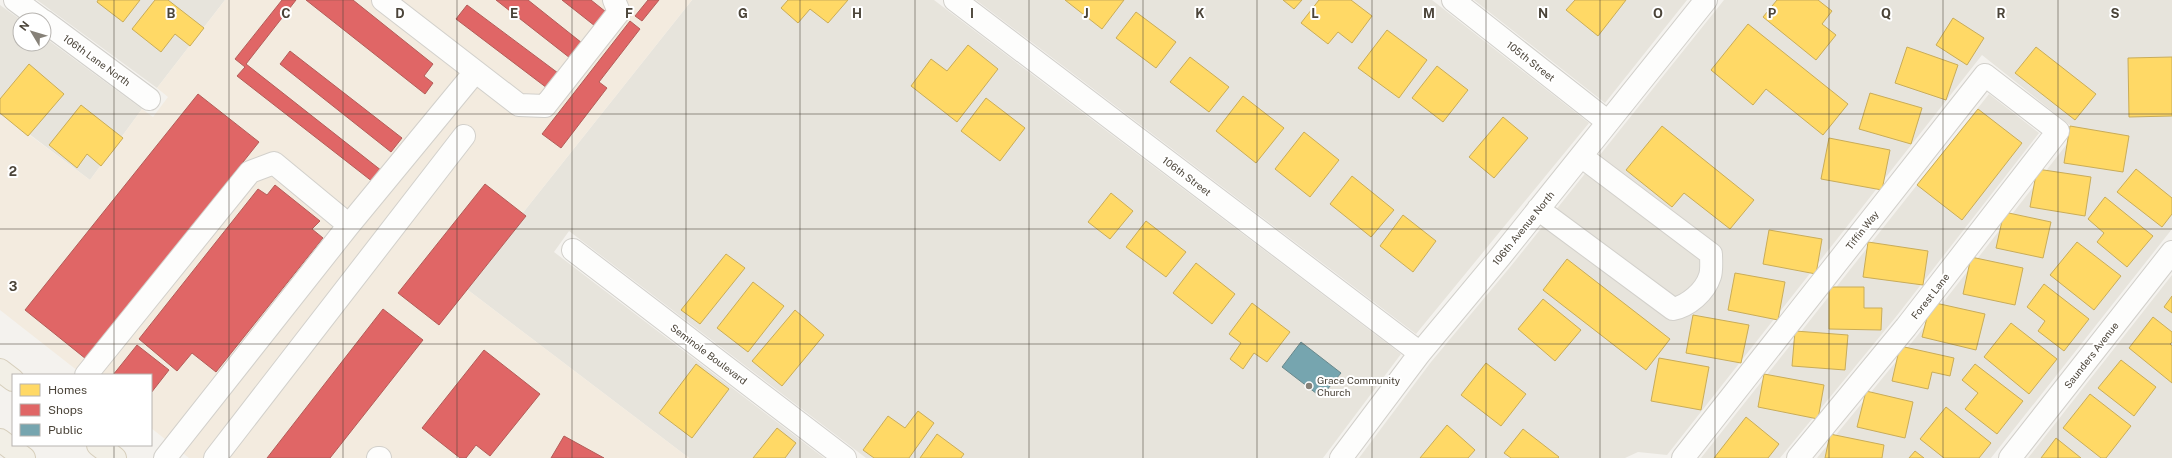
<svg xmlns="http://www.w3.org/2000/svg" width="2172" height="458" viewBox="0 0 2172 458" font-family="'Public Sans',sans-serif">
<rect width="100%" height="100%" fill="#f4f2ee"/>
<path fill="#e7e4dc" d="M37,0H225L157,88Z
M692,0H934L1401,354L1323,458H866L569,231L554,252L824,458H689L464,287Z
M976,0H1432L1589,123L1416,334Z
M1474,0H1687L1605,103Z
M1724,0H2172V229L1991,458H1817L1917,336L2077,131L1982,55L1667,455L1638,452L1625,458H1359L1431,362L1511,266Z
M0,5L21,20L20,44H44V37L142,109L90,180L0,112Z
M1989,94L2039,133L1895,318L1780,458H1701Z
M2172,275V458H2028Z"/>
<path fill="#f3ebdf" d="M225,0H692L464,287L689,458H189L151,428V375H83L0,310V113L90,180L142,109L153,117L168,97L157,88Z"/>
<path fill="#ffd966" stroke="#c9ac58" d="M98,0H140L123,22L97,2Z
M155,0H168L204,28L190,46L175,34L161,52L132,29Z
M788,0H848L828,23L810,9L798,23L781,8Z
M1065,0H1124L1102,29Z
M1283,0H1302L1294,9Z
M1319,0H1351L1372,16L1352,43L1338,32L1328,44L1301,23Z
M1575,0H1626L1598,36L1566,10Z
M1777,0H1818L1832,11L1822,24L1836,35L1816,60L1763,17Z
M1136,12L1176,42L1156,68L1116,38Z
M1953,18L1984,38L1967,65L1936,45Z
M1748,24L1848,104L1823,135L1766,89L1753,105L1711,70Z
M1387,30L1427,60L1399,98L1358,68Z
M968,45L998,69L957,122L911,86L931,59L947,71Z
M1907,47L1958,65L1946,100L1895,83Z
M2036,47L2096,94L2075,120L2015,73Z
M1190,57L1229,87L1209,112L1170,82Z
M2172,57V116L2129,117L2128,58Z
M29,64L64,94L28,136L0,113V99Z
M1437,66L1468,90L1443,122L1412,98Z
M1870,93L1922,108L1911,144L1859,129Z
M1243,96L1284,128L1256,163L1216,131Z
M986,98L1025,128L1000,161L961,131Z
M81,105L123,138L101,166L87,154L77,168L49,145Z
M1978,109L2022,143L1962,220L1917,185Z
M1503,117L1528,138L1494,178L1469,157Z
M1662,126L1754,200L1730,229L1684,193L1672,207L1626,170Z
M2070,126L2129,136L2123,172L2064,163Z
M1304,132L1339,160L1310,197L1275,169Z
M1829,138L1890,150L1882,190L1821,179Z
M2037,169L2091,177L2085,216L2030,207Z
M2136,169L2172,198V214L2162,227L2117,192Z
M1352,176L1394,210L1371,237L1330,204Z
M1111,193L1133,211L1110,239L1088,222Z
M2105,197L2153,236L2127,267L2097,242L2104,233L2088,219Z
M2004,212L2051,222L2043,258L1996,248Z
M1403,215L1436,241L1413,272L1380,246Z
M1146,221L1186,252L1166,277L1126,247Z
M1769,230L1822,239L1816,274L1763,264Z
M1868,242L1928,251L1923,285L1863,277Z
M2077,242L2121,276L2094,310L2050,275Z
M726,254L745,268L700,324L681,310Z
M1971,257L2023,268L2015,305L1963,294Z
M1567,259L1670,339L1646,370L1543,290Z
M1196,263L1235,294L1212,324L1173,293Z
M1735,273L1785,282L1778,320L1728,310Z
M753,282L784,306L748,352L717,328Z
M2044,284L2089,319L2064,351L2038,331L2045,321L2027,307Z
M1829,287H1864V308H1882L1881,330L1829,329Z
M2172,296V313L2164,307Z
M1543,299L1581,330L1555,361L1518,329Z
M1931,302L1985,314L1976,350L1922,337Z
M1252,303L1290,332L1267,362L1254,353L1243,369L1230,359L1241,343L1229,334Z
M795,310L824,335L782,386L752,361Z
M1693,315L1749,325L1741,363L1686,353Z
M2153,317L2172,332V342L2170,344L2172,346V383L2129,348Z
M2011,323L2057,359L2029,394L1984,357Z
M1795,331L1848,335L1845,370L1792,366Z
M1900,346L1954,358L1950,376L1932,372L1928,389L1892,381Z
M1659,358L1709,367L1701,410L1651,401Z
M2121,360L2156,387L2134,416L2098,388Z
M1486,363L1526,394L1501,426L1461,395Z
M696,364L729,389L692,438L659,413Z
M1975,364L2023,401L1997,434L1965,409L1978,393L1962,380Z
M1764,374L1824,385L1818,419L1758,407Z
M1866,391L1913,402L1905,438L1857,427Z
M2090,394L2131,426L2106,458H2101L2063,428Z
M1946,407L1991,443L1979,458H1944L1920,439Z
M918,411L934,423L909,458H874L863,450L888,416L905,428Z
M1746,417L1779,444L1768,458H1714Z
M1447,425L1475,450L1468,458H1420Z
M777,428L796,443L785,458H753Z
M1523,429L1559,457L1558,458H1511L1504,453Z
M937,434L964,454L961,458H920Z
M1830,434L1884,445L1882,458H1825Z
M2056,438L2081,458H2041Z
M1915,451L1924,458H1909Z"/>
<path fill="#e06666" stroke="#b35c58" d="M282,0H296L246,64L382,171L373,182L237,76L245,67L235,59Z
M306,0H353L433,64L424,76L433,83L425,94Z
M496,0H528L582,43L570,58Z
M562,0H591L606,12L595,26Z
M648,0H659L642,21L635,16Z
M467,5L558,73L547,88L456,19Z
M630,21L640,29L599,82L607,88L561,148L542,134Z
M290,51L402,138L391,152L280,64Z
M198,94L259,142L86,359L25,310Z
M485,184L526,216L439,325L398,293Z
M275,185L320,221L312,229L323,238L216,372L192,353L177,371L139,339L258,189L267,195Z
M383,309L423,340L330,458H267Z
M137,345L169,370L151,393V375H113Z
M484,350L540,394L490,456L476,445L466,458H460L422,428Z
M564,436L604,458H551Z"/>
<path fill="#76a5af" stroke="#69888c" d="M1301,342L1341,373L1321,397L1282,367Z"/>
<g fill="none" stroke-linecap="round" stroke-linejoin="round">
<defs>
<path id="minor" d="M15,0L42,20
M383,0L519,105L545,106L619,12L614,0
M955,0L1420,353
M1453,0L1608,122
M44,21L149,99
M1538,209L1673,309C1688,306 1705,292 1710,276C1712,270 1711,260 1711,254L1581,156
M349,225L475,72
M573,250L845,458
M86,375L250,172L274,163L349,225L165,458
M215,458L464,136
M378,458H380
M1341,458L1420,353L1500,257L1706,0
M1683,458L1985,75L2058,131L1906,327L1798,458
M2010,458L2172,252"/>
<path id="major" d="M0,370L13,380
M0,440L24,458
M98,445L115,458"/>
</defs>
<use href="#minor" stroke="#d2d0cb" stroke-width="24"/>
<use href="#major" stroke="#d6cebb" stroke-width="24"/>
<use href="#minor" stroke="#fdfdfc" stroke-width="22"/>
<use href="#major" stroke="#f2efe6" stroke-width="22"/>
</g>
<path fill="none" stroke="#4b4439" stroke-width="1" stroke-opacity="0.55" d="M114,0V375M229,0V458M343,0V458M457,0V458M572,0V458M686,0V458M800,0V458M915,0V458M1029,0V458M1143,0V458M1257,0V458M1372,0V458M1486,0V458M1600,0V458M1715,0V458M1829,0V458M1943,0V458M2058,0V458M0,114H2172M0,229H2172M0,344H2172M114,445V458"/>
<circle fill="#868178" stroke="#fff" stroke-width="1.5" cx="1309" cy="386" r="4"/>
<g text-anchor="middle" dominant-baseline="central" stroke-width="4" stroke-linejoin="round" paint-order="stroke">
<g font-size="10" fill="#4b4439" stroke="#fff">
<text transform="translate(97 60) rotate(36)">106th Lane North</text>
<text transform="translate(1531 61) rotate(38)">105th Street</text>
<text transform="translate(1187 176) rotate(37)">106th Street</text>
<text transform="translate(1523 228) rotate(-51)">106th Avenue North</text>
<text transform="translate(1862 230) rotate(-52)">Tiffin Way</text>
<text transform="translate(1930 296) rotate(-52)">Forest Lane</text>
<text transform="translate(709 354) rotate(37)">Seminole Boulevard</text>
<text transform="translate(2091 355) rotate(-52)">Saunders Avenue</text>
</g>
<g font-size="10" fill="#4b4439" stroke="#fff" text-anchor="start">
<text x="1317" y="380">Grace Community<tspan x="1317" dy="12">Church</tspan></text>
</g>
</g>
<g font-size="13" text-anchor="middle" font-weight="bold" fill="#4b4439" stroke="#fff" stroke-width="4" stroke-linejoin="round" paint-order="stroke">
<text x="171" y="18">B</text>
<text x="286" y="18">C</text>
<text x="400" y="18">D</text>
<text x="514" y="18">E</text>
<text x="629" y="18">F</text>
<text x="743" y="18">G</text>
<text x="857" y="18">H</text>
<text x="972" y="18">I</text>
<text x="1086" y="18">J</text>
<text x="1200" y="18">K</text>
<text x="1315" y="18">L</text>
<text x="1429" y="18">M</text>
<text x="1543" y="18">N</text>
<text x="1658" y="18">O</text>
<text x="1772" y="18">P</text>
<text x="1886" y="18">Q</text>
<text x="2001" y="18">R</text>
<text x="2115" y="18">S</text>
<text x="13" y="176">2</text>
<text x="13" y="291">3</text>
</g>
<rect x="12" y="374" width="140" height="72" fill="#ffffff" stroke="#b7b4b0"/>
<rect x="20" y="384" width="20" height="12" fill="#ffd966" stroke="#b7b4b0"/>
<text x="48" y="394" font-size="12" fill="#4b4439">Homes</text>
<rect x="20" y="404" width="20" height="12" fill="#e06666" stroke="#b7b4b0"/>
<text x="48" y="414" font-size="12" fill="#4b4439">Shops</text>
<rect x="20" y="424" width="20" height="12" fill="#76a5af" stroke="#b7b4b0"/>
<text x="48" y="434" font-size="12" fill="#4b4439">Public</text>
<g transform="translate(32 32) rotate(308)"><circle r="19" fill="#ffffff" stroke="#b7b4b0"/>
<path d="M0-3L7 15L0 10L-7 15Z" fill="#868178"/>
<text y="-6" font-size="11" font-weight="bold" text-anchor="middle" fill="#4b4439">N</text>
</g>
</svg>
